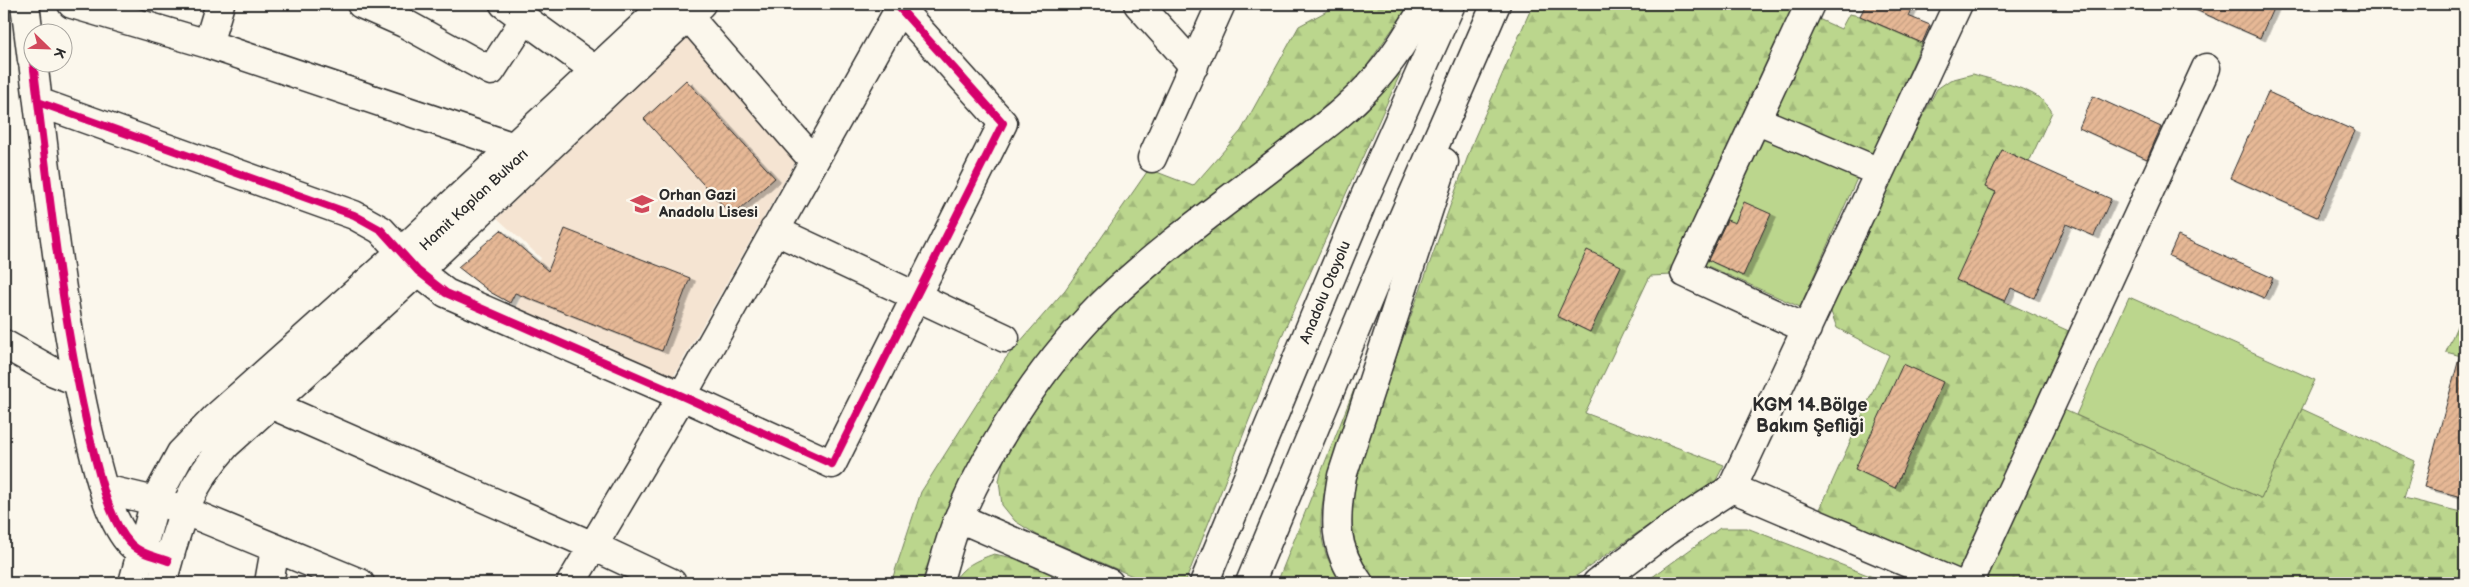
<svg xmlns="http://www.w3.org/2000/svg" width="2469" height="587" viewBox="0 0 2469 587" font-family="'Balsamiq Sans',sans-serif">
<defs>
<pattern id="forest-firs" width="22" height="20" patternUnits="userSpaceOnUse" patternTransform="scale(1.25)"><rect width="22" height="20" fill="#bbd68d"/><path d="M5 1l3.5 6h-7zM16 11l3.5 6h-7z" fill="#a1b87a"/></pattern>
<pattern id="building-hatch" width="6" height="6" patternUnits="userSpaceOnUse" patternTransform="scale(1.25)"><rect width="6" height="6" fill="#e6b896"/><path d="M-1 1l2-2M0 6l6-6M5 7l2-2" fill="none" stroke="#c59e81"/></pattern>
<filter id="shadow"><feDropShadow dx="5.5" dy="3" stdDeviation="0" flood-color="#0004"/></filter>
</defs>
<rect width="100%" height="100%" fill="#fbf7ec"/>
<filter id="ink" filterUnits="userSpaceOnUse"><feTurbulence type="fractalNoise" baseFrequency=".02" numOctaves="2"/><feDisplacementMap in="SourceGraphic" scale="10" xChannelSelector="R" yChannelSelector="G"/><feConvolveMatrix kernelMatrix="1 2 1 2 8 2 1 2 1" color-interpolation-filters="sRGB"/></filter>
<g filter="url(#ink)">
<path fill="#f5e4d2" d="M689,36L797,159L672,379L516,307L541,258L497,218Z"/>
<path fill="url(#forest-firs)" stroke="#73805c" d="M1340,4H1410L1368,64L1371,69L1098,295L927,583H891L921,492L1006,358L1065,290L1149,169L1193,186L1241,131L1299,26Z
M1533,4H1800L1673,275L1650,276L1585,413L1724,465L1713,486L1659,518L1566,583H1379C1344,548 1350,509 1358,464L1474,139Z
M1849,14L1860,16L1922,43L1872,157L1769,115L1814,17L1841,29Z
M1401,72L1284,331L1185,583H1149L1037,535L1015,521L1002,505L999,481L1004,458L1033,407L1090,335L1147,280L1365,112Z
M1973,74C1997,82 2040,88 2052,112L2029,162L2002,150L1985,187L1996,192L1957,280L2073,333L1961,576L1817,516L1889,355L1837,328L1830,309L1890,178L1937,89L1950,80Z
M2465,307V357L2446,352Z
M1359,377C1351,402 1343,428 1335,453C1321,500 1309,542 1343,583H1277Z
M2062,409L2261,498L2302,409L2415,461L2404,498L2465,513V583H1982Z
M1720,528H1747L1888,583H1644Z
M994,554L1018,559L1079,583H953C962,566 977,560 994,554Z"/>
<path fill="#bbd68d" stroke="#73805c" d="M1769,137L1858,176L1800,307L1703,264L1761,138Z
M2129,297L2315,380L2261,498L2076,415Z"/>
<path fill="url(#building-hatch)" stroke="#2b2b2b" filter="url(#shadow)" d="M1866,4H1904L1912,7L1908,16L1930,25L1922,43L1860,16Z
M2182,4H2275L2260,38Z
M686,80L775,178L732,216L644,119Z
M2268,92L2355,131L2317,217L2230,178Z
M2093,96L2161,127L2147,159L2079,128Z
M2002,150L2111,199L2094,236L2066,224L2034,298L2011,288L2005,301L1956,280L1996,192L1985,187Z
M1744,202L1771,214L1743,276L1708,260L1727,220L1735,223Z
M565,229L690,278L662,351L515,293L510,303L490,292L458,267L501,230L548,271Z
M2178,236L2273,278L2264,298L2169,256Z
M1587,250L1621,266L1590,332L1557,316Z
M2460,355H2465V498L2424,487Z
M1903,364L1943,382L1895,488L1855,469Z"/>
<g fill="none" stroke-linecap="round" stroke-linejoin="round">
<defs>
<path id="minor" d="M25,4L32,60
M72,4L208,44L514,147
M361,4L404,23L491,71L525,19
M504,4L595,70
M668,4L688,16L813,160
M1138,4L1194,66
M208,44L220,4
M33,62C49,188 61,315 90,438C98,469 108,520 131,544C139,552 150,555 161,558
M38,102L354,215L381,230L418,271L446,293L682,396L832,464L1003,123L896,4
M1756,120L1879,172
M1152,158L1221,4
M774,230L1005,338
M1807,329L1685,273L1810,4
M4,344L54,372L77,381
M270,404L593,546L672,583
M1732,488L1958,4
M104,489L155,501L183,510L360,583
M269,583L275,549
M571,583L682,396L900,8
M1597,583L1669,529L1732,488L1955,583
M1969,583L2206,68"/>
<path id="major" d="M133,583L155,501L181,453L215,418L402,251L666,4
M162,583C178,527 185,490 226,445L418,271L701,4"/>
<g id="highway">
<path d="M959,518L1109,583"/>
<path d="M938,583C945,561 950,538 959,517C992,440 1049,355 1110,297C1166,244 1231,199 1292,151C1318,131 1346,111 1369,86C1392,62 1409,33 1426,4"/>
<path id="s1" d="M1204,583L1361,205L1451,4"/>
<path d="M1250,583L1376,280L1496,4"/>
<path d="M1359,583C1332,547 1335,517 1342,476L1444,162"/>
</g>
</defs>
<use href="#minor" stroke="#2b2b2b" stroke-width="31"/>
<use href="#major" stroke="#2b2b2b" stroke-width="31"/>
<use href="#highway" stroke="#2b2b2b" stroke-width="31"/>
<use href="#minor" stroke="#fbf7ec" stroke-width="28"/>
<use href="#major" stroke="#fbf7ec" stroke-width="28"/>
<use href="#highway" stroke="#fbf7ec" stroke-width="28"/>
<defs>
<path id="cycleway" d="M33,62C49,188 61,315 90,438C98,469 108,520 131,544C141,554 155,556 168,561
M38,102L354,215L381,230L418,271L446,293L682,396L832,464L1003,123L896,4"/>
</defs>
<use href="#cycleway" stroke="#fbf7ec" stroke-width="11"/>
<use href="#cycleway" stroke="#d6006c" stroke-width="8"/>
</g>
</g>
<defs>
<symbol id="school-bare" viewBox="-9 -9 18 18"><path d="M0-5L7-2L0 1L-7-2ZM-4 1L0 2.5L4 1V4Q0 6-4 4Z" fill="#d1495b" stroke="#fbf7ec" stroke-width="2.5" paint-order="stroke"/></symbol>
</defs>
<g fill-rule="evenodd">
<use href="#school-bare" x="626" y="188" width="32" height="32"/>
</g>
<g text-anchor="middle" dominant-baseline="central" stroke-width="4.5" stroke-linejoin="round" paint-order="stroke">
<g font-size="15" font-weight="bold" fill="#2b2b2b" stroke="#fbf7ec" text-anchor="start">
<text x="659" y="195">Orhan Gazi<tspan x="659" dy="17">Anadolu Lisesi</tspan></text>
</g>
<g font-size="15" fill="#2b2b2b" stroke="#fbf7ec">
<text transform="translate(474 200) rotate(-43)">Hamit Kaplan Bulvarı</text>
<text stroke="none"><textPath href="#s1" startOffset="315">Anadolu Otoyolu</textPath></text>
</g>
<g font-size="18" font-weight="bold" fill="#2b2b2b" stroke="#fbf7ec">
<text x="1810" y="405">KGM 14.Bölge<tspan x="1810" dy="21">Bakım Şefliği</tspan></text>
</g>
</g>
<rect width="2469" height="587" fill="none" stroke="#fbf7ec" stroke-width="20"/>
<rect x="10" y="10" width="2449" height="567" fill="none" stroke="#2b2b2b" stroke-width="2" filter="url(#ink)"/>
<g transform="translate(48 48) rotate(113)"><circle r="24" fill="#fbf7ec" stroke="#a8a59f"/>
<path d="M0-4L9 19L0 12L-9 19Z" fill="#d1495b"/>
<text y="-8" font-size="14" font-weight="bold" text-anchor="middle" fill="#2b2b2b">K</text>
</g>
</svg>
